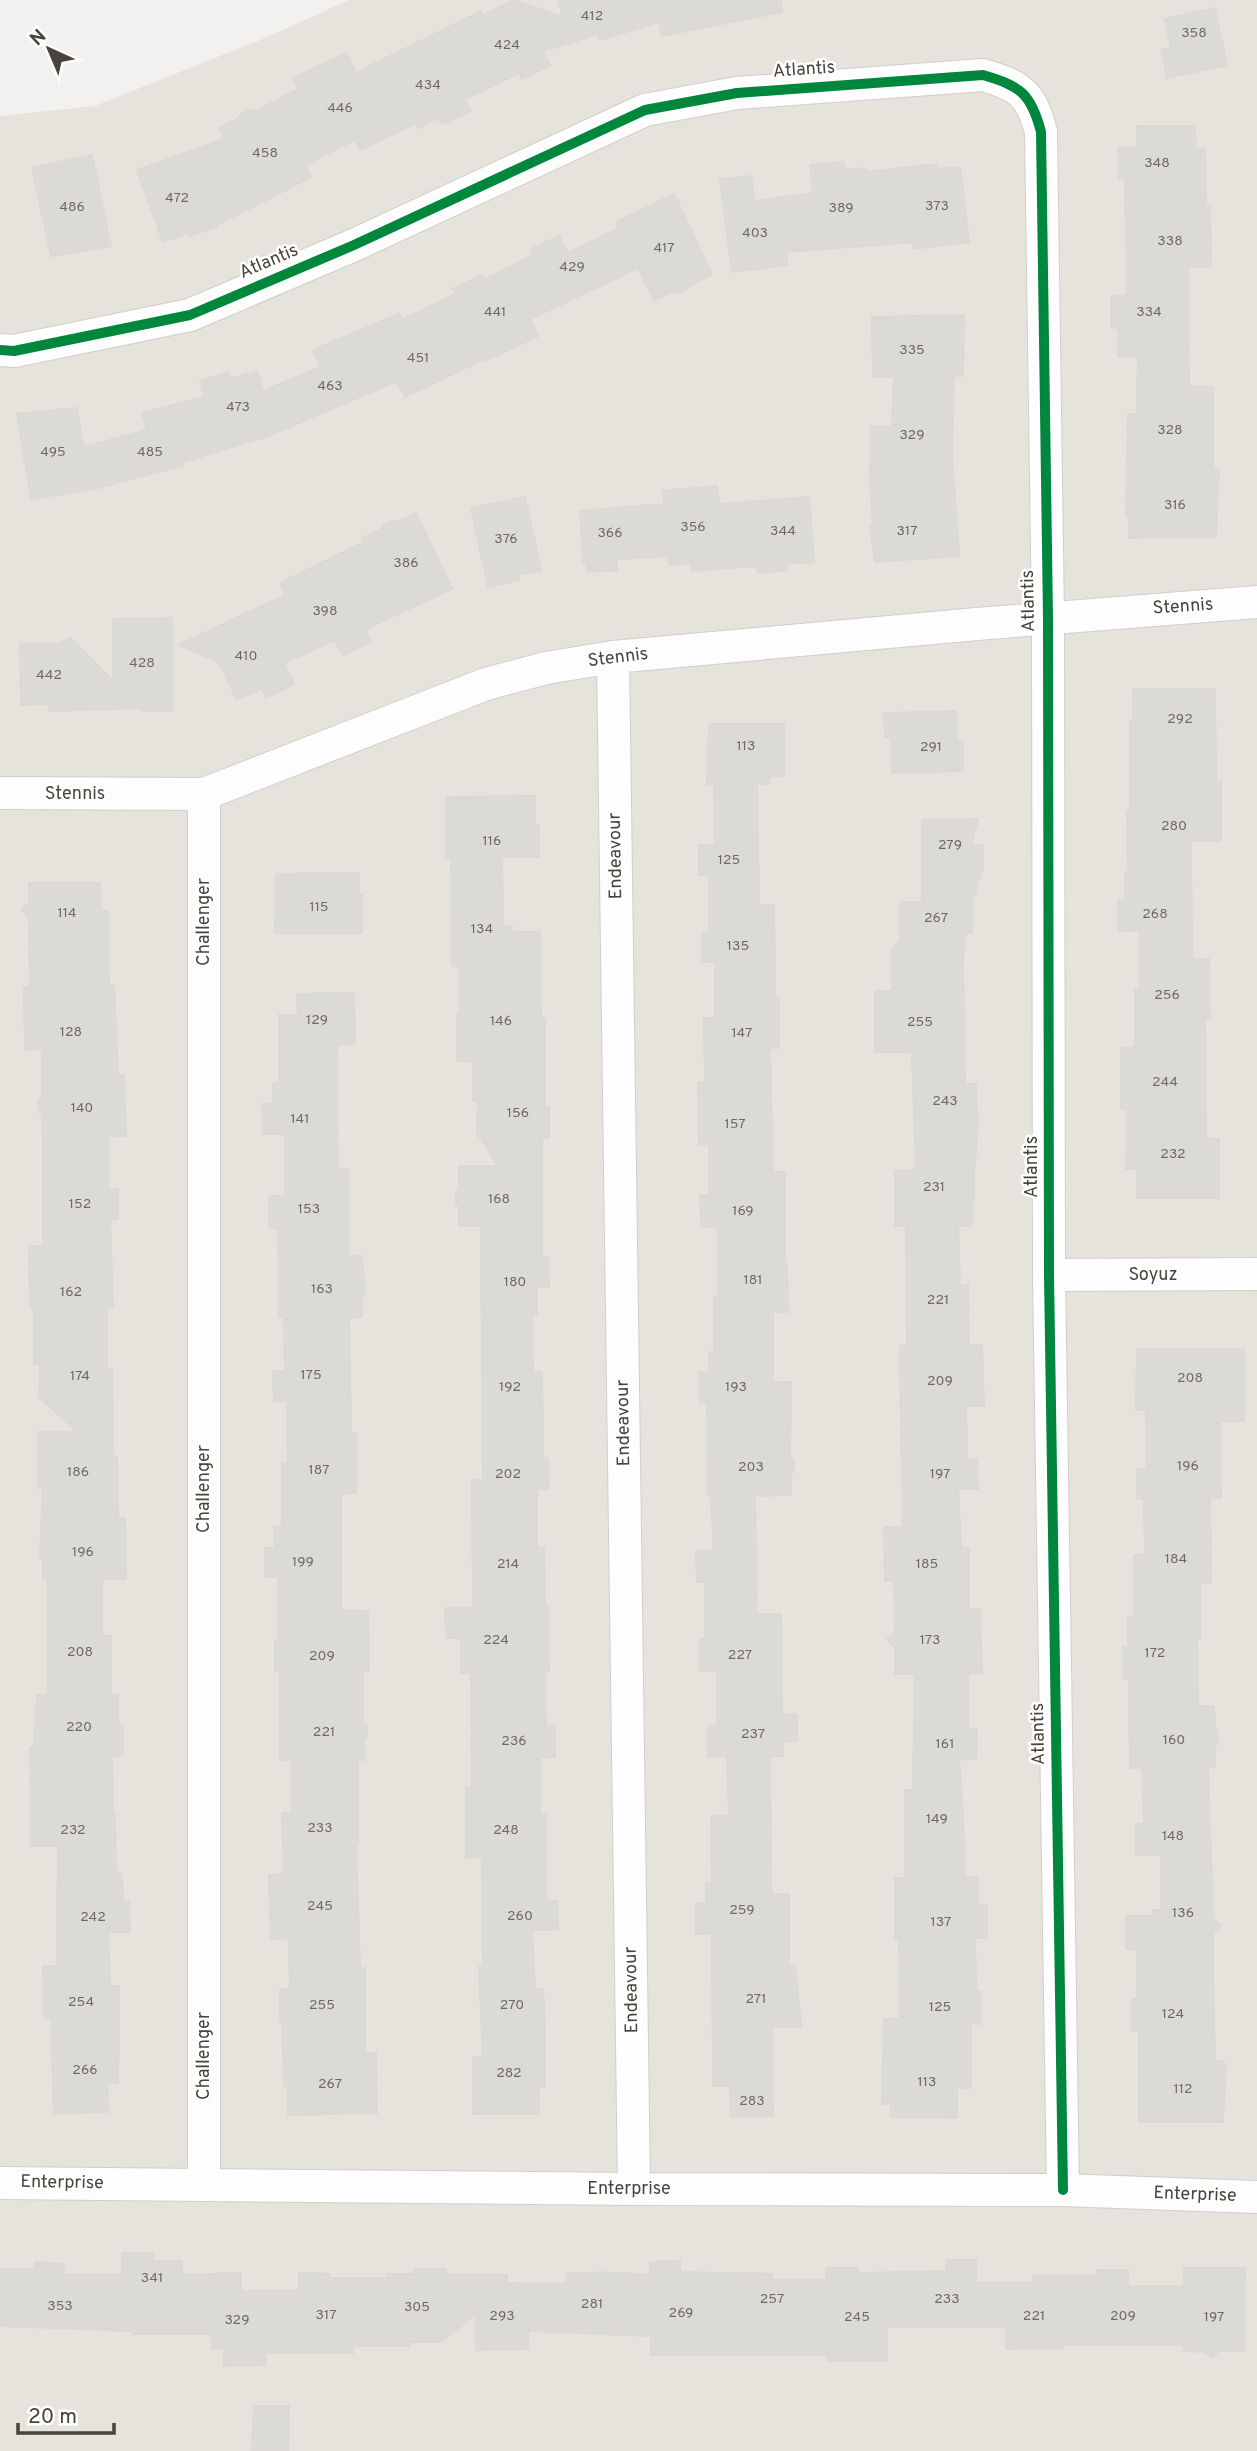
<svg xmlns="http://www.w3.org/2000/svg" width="1257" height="2451" viewBox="0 0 1257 2451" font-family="Overpass,sans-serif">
<rect width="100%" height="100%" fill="#f3f1ef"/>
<path fill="#e6e3dd" d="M349,0H1257V2451H0V116L95,106L265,38Z"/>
<path fill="#dcdad7" stroke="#dbd8d5" stroke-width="2" d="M514,0L563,17L558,0H781L782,12L662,36L659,22L600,40L598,34L543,51L550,65L522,79L519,73L465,99L471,111L442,124L439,117L418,128L416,123L360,150L355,140L305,165L311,177L217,225V227L189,236L188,233L163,242L137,170L224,139L219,128L239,118L241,114L251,109L256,111L298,89L293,78L347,53L356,73L481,11L483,15Z
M1215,8L1227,65L1167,78L1161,50L1171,47L1165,19Z
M1137,126H1195L1196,148L1205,149L1206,206H1210L1211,267H1188L1189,387H1213V468H1219L1216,537L1129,538V518L1127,516L1126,505L1128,414H1137L1138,356L1118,357V328H1111V296H1127L1125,178H1119L1118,148L1137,147Z
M92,155L111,246L51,256L32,168Z
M844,162V170L865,168L866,172L936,164L937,169L960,167L969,242L914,249L913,242L786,252L788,265L732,272L720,179L751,176L754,201L813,193L810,165Z
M674,194L712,274L678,293L674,291L654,300L638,268L530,319L538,336L487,360L486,358L405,397L397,381L268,436L183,462L184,465L98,488L31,499L17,414L77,408L83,447L147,430L142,413L204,397L200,381L228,372L230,379L257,371L263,391L321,367L313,350L399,314L402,320L456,294L453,289L482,275L484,280L534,255L531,249L559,236L568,253L619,228L616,222Z
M964,315L963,376H954L952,456L959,556L875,562L870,527L873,523L870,484L871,426L892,427L894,377H873L872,317Z
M717,486L719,504L809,497L814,562L787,564V570L758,573L757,566L692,571L691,563L669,565L668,556L617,559V570L587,572L586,561L583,562L580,511L664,504L663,491Z
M525,497L541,570L518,575L519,580L488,587L471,508Z
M416,513L452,589L365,629L371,642L343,655L335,640L284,663L294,684L266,698L262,688L237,700L219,662L179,645L285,595L280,583L364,542L362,538L381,530L383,525L393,521L397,522Z
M172,618V711H143L144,708L49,711V704L21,705L20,644L61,643L70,637L113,681V619Z
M1133,689H1215L1216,782H1221V841H1191L1192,959H1209L1210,1016L1205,1020L1206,1139H1219V1198H1137V1169H1126L1127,1109H1121V1048H1135V988L1140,989V930L1118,931V900H1125V872H1128L1127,811L1130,812V720H1133Z
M956,711L957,741H963V771L892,773L891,737H885L884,713Z
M709,724H784V776H769V784H757L759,905H774L775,997H779V1048H770L773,1172H785V1264H787L788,1312H773V1382H791L790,1456L793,1460L794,1471L791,1474V1495L755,1496L757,1614H781L782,1715L797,1714V1741H783V1756H770L771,1883L772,1894H789V1966H795L801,2027H772L773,2116L731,2117L730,2086H713L712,1934H696V1903H706V1883H712L711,1816L729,1815L727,1756L708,1757V1726H717V1671H700V1639H705V1582H697L696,1551L714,1550L711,1496H708L707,1403H700L699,1372H709V1352H714V1296H718V1227H701L700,1195H709V1144L699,1145L698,1082H705L704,1018H715V962H702V933H709V875H699V845H715L714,784H707Z
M535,796V825H539V857H502L503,927L512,926V932H540L541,1019H545V1107H549V1138H542V1257H548L549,1287H537V1315H532L533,1372H542L543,1458H548L549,1489H537V1548H544L545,1607H548L549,1672H545L546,1726H555V1757H540V1814H546V1901H557L558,1930H532L535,1989H543L545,2028V2087L539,2088V2114H473V2057H483L479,1967H483L482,1857L466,1858V1788L472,1787L471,1673H461V1638H446L445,1608H473L472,1480H483L481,1226H459V1206L456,1203V1192L459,1189V1166H498L477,1133L478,1101H473V1061H457V1013L460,1011V966H452L451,858H446V797Z
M978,819L971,846L983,845V866L972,903V933H965L963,963L965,1084H976L977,1116H979L974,1172V1201H972V1226H958L960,1285H968L969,1345H982L984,1406H966L967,1460L977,1459L978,1489H958L961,1548H969V1609H980L982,1674H968V1729H977L976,1759H959L963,1813L965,1877H978V1906H987V1938H975L976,1991H980V2024H971V2088H957V2118L891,2117V2104H882L884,2019H900L899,1939H895V1878H905V1790H913L915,1674H895V1647L887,1639L895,1632L894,1581H885L884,1527H903L900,1367V1346H907L906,1226H895V1171L916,1170L912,1052H875V991H892V948L900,940V902H922V820Z
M359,873V895H362V933H275L276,874Z
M29,883H100L101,911H108L109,986L114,985L118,1075H124L126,1136H108V1190L118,1189V1219H110L113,1307H107V1370H112L113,1456L117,1457L118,1518H125L126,1579H102V1636H111V1694H118V1725H123V1756H112L113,1814H115L116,1874H122L123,1902H129L130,1932H108L110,1986H119V2017L118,2083H107L108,2112L54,2114L51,2018H44L43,1966H57L58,1846H31L30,1747H34L37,1695H48V1579H43V1559L40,1555L43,1488H38V1432H78L39,1397L40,1364H34V1307H30L29,1246H43V1137L42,1115L39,1112L38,1101L42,1097V1049L25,1050L24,987H30L29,919L22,909L29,902Z
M354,993L355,1044L337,1045L338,1169H348V1256H362L365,1292L362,1296V1317H349L351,1434L356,1433V1493H341V1611H368L369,1671H363V1721L367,1725V1736L364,1739V1760H358V1844H356L360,1968H365V2054L376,2053L377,2113L288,2115V2086H284L282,2021H280V1990L290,1989L289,1938L271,1939L269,1875L284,1874L282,1813H292V1760H280V1671H275V1641L278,1640V1577H265V1548H275L274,1526H282V1463H288L287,1401L274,1402L273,1371H285L284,1317H279L278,1228H269V1196H285V1134H263L262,1104H273V1083H279V1015H298L297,994Z
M1137,1349H1244V1421H1220L1221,1498H1210L1211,1583H1200V1638L1197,1639L1198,1706H1214L1215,1728L1218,1730V1743L1215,1746V1767H1208L1213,1918L1221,1925L1213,1933V1980L1215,2061H1223V2065L1226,2064L1223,2122H1139V2031H1132V1999H1137V1949H1126V1916H1153V1910H1161V1854L1136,1855V1824H1144L1142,1768H1130L1129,1679H1124L1123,1647H1128V1618H1134V1555H1145L1144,1499H1137V1469L1147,1468L1146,1410H1136Z
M122,2253H153V2261H182V2275L241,2273V2291L299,2290V2273L330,2274L329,2278H387V2274H415V2269H446V2274L507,2275V2283L566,2284L567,2273L598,2274V2272L650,2275V2262L680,2261V2272L772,2274V2280H826V2268H858V2273L946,2271L947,2260H976V2283H1033V2276L1097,2275V2270H1128V2286H1184V2268H1245L1244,2351H1218L1213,2358L1204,2352L1184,2351V2345H1063V2348L1006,2349V2327H887V2361H827V2355H651V2336L528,2331V2349L476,2350V2314L441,2342H409V2346H353V2353H265V2365L224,2366V2348L212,2349V2334H133V2331L0,2326V2269H34L35,2262L64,2264L63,2274L122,2275Z
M254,2406H289L288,2451H252Z"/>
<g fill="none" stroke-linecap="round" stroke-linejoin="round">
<defs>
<path id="minor" d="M0,350L14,351L190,315L354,245L645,110L737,93L983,75C1020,86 1031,93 1041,132L1048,618L1049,1275L1063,2190
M613,657L634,2189
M0,793L204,794L486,684L546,668L613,657L977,624L1257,602
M1049,1275L1257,1274
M0,2183L634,2189L1063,2190L1257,2197
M204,2185V794"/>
</defs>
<use href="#minor" stroke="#d1cfcc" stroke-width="34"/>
<use href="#minor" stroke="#fdfdfd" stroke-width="32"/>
<defs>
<path id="cycleway" d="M0,350L14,351L190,315L354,245L645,110L737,93L983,75C1020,86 1031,93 1041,132L1048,618L1049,1275L1063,2190"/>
</defs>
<use href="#cycleway" stroke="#fff" stroke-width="15"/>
<use href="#cycleway" stroke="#00873e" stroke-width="10"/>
</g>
<g text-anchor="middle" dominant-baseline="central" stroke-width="5" stroke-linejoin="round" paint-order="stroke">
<g font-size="14" fill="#6e6a63">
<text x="592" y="16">412</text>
<text x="1194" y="33">358</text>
<text x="507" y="45">424</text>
<text x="428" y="85">434</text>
<text x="340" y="108">446</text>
<text x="265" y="153">458</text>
<text x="1157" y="163">348</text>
<text x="177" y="198">472</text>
<text x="937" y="206">373</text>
<text x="72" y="207">486</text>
<text x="841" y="208">389</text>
<text x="755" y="233">403</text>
<text x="1170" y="241">338</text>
<text x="664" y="248">417</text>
<text x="572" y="267">429</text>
<text x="495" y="312">441</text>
<text x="1149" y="312">334</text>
<text x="912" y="350">335</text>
<text x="418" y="358">451</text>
<text x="330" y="386">463</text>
<text x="238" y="407">473</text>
<text x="1170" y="430">328</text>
<text x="912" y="435">329</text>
<text x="53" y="452">495</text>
<text x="150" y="452">485</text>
<text x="1175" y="505">316</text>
<text x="693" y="527">356</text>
<text x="783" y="531">344</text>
<text x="907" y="531">317</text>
<text x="610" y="533">366</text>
<text x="506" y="539">376</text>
<text x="406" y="563">386</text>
<text x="325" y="611">398</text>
<text x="246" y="656">410</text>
<text x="142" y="663">428</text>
<text x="49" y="675">442</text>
<text x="1180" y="719">292</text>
<text x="746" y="746">113</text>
<text x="931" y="747">291</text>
<text x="1174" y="826">280</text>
<text x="492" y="841">116</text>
<text x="950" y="845">279</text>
<text x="729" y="860">125</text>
<text x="319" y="907">115</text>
<text x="67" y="913">114</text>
<text x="1155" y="914">268</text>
<text x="936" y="918">267</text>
<text x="482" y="929">134</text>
<text x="738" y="946">135</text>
<text x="1167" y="995">256</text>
<text x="317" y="1020">129</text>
<text x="501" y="1021">146</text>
<text x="920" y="1022">255</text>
<text x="71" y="1032">128</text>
<text x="742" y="1033">147</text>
<text x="1165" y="1082">244</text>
<text x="945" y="1101">243</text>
<text x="82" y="1108">140</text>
<text x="518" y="1113">156</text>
<text x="300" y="1119">141</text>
<text x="735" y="1124">157</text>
<text x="1173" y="1154">232</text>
<text x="934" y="1187">231</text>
<text x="499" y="1199">168</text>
<text x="80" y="1204">152</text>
<text x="309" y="1209">153</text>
<text x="743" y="1211">169</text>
<text x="753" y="1280">181</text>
<text x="515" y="1282">180</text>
<text x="322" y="1289">163</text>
<text x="71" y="1292">162</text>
<text x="938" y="1300">221</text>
<text x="311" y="1375">175</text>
<text x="80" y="1376">174</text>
<text x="1190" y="1378">208</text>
<text x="940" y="1381">209</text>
<text x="510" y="1387">192</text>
<text x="736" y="1387">193</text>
<text x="1188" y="1466">196</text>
<text x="751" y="1467">203</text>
<text x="319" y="1470">187</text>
<text x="78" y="1472">186</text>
<text x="508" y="1474">202</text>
<text x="940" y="1474">197</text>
<text x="83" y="1552">196</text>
<text x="1176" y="1559">184</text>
<text x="303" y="1562">199</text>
<text x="508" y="1564">214</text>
<text x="927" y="1564">185</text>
<text x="496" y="1640">224</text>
<text x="930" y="1640">173</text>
<text x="80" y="1652">208</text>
<text x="1155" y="1653">172</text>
<text x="740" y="1655">227</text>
<text x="322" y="1656">209</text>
<text x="79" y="1727">220</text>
<text x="324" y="1732">221</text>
<text x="753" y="1734">237</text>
<text x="1174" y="1740">160</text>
<text x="514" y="1741">236</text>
<text x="945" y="1744">161</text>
<text x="937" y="1819">149</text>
<text x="320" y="1828">233</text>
<text x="73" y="1830">232</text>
<text x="506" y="1830">248</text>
<text x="1173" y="1836">148</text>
<text x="320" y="1906">245</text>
<text x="742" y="1910">259</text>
<text x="1183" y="1913">136</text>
<text x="520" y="1916">260</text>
<text x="93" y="1917">242</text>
<text x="941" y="1922">137</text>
<text x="756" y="1999">271</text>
<text x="81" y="2002">254</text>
<text x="322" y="2005">255</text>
<text x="512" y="2005">270</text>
<text x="940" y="2007">125</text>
<text x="1173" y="2014">124</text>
<text x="85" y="2070">266</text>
<text x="509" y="2073">282</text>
<text x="927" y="2082">113</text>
<text x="330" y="2084">267</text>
<text x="1183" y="2089">112</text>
<text x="752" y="2101">283</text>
<text x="152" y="2278">341</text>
<text x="772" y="2299">257</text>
<text x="947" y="2299">233</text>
<text x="592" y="2304">281</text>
<text x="60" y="2306">353</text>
<text x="417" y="2307">305</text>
<text x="681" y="2313">269</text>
<text x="326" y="2315">317</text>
<text x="502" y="2316">293</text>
<text x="1034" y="2316">221</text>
<text x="1123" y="2316">209</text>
<text x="857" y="2317">245</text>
<text x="1214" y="2317">197</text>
<text x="237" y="2320">329</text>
</g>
<g font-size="18" fill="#49433b" stroke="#fff">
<text transform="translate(804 70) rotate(-4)">Atlantis</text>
<text transform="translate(269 262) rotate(-23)">Atlantis</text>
<text transform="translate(1029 601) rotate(-91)">Atlantis</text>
<text transform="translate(1183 607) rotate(-4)">Stennis</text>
<text transform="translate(618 658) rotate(-7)">Stennis</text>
<text x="75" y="794">Stennis</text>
<text transform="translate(616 856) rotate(-91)">Endeavour</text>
<text transform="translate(204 922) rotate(-90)">Challenger</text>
<text transform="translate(1032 1167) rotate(-90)">Atlantis</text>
<text x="1153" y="1275">Soyuz</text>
<text transform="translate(624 1423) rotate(-91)">Endeavour</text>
<text transform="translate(204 1489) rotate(-90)">Challenger</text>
<text transform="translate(1039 1734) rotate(-91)">Atlantis</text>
<text transform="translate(632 1990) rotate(-91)">Endeavour</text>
<text transform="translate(204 2056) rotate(-90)">Challenger</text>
<text transform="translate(62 2183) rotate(1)">Enterprise</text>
<text x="629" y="2189">Enterprise</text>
<text transform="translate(1195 2195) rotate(2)">Enterprise</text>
</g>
</g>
<g transform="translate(49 49) rotate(316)" stroke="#ffffff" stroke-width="5" paint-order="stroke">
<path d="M0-5L12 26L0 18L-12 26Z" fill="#49433b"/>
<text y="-10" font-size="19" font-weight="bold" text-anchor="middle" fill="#49433b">N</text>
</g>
<path d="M18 2423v10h96v-10" fill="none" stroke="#49433b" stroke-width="3.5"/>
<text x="28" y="2423" font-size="21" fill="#49433b" stroke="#ffffff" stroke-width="5" paint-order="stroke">20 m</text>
</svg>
